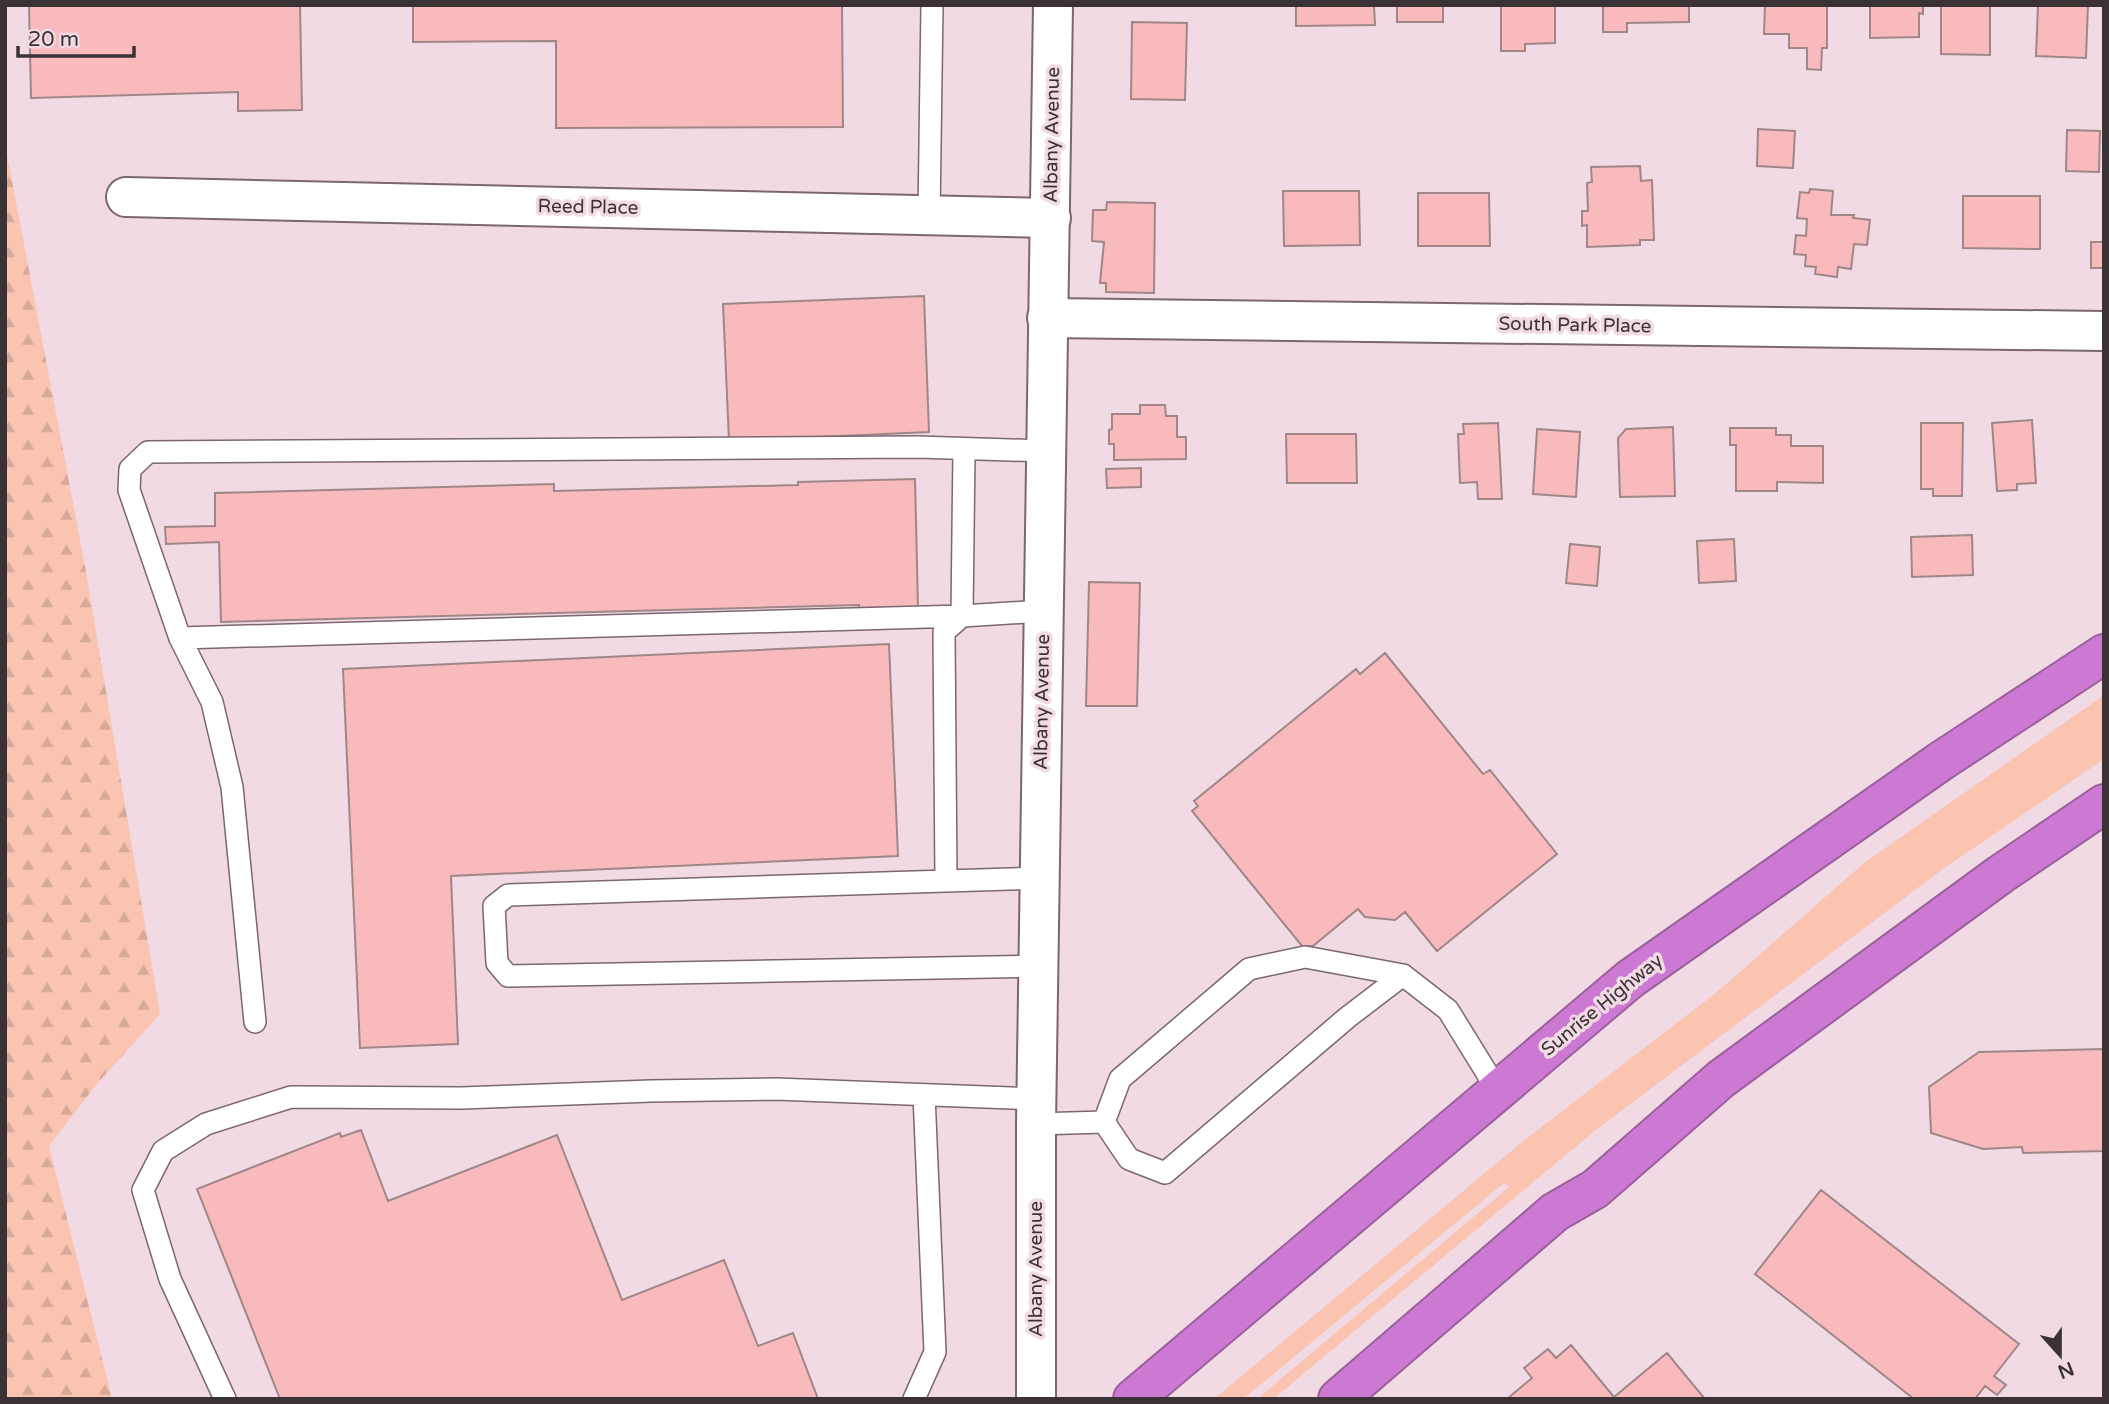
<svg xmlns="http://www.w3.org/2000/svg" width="2109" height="1404" viewBox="0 0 2109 1404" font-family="'Varela Round',sans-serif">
<defs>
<pattern id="forest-firs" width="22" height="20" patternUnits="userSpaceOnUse" patternTransform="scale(1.75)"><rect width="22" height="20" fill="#fac4b1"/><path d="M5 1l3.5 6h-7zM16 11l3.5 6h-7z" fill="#d7a999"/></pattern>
</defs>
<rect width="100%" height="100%" fill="#f1dae4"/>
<path fill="#fac4b1" d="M2104,695V759L1943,869L1597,1129L1273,1399H1257L1509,1187L1504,1183L1243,1399H1214L1522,1142L1717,992L1864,863Z"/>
<path fill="url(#forest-firs)" d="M5,144L85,566L160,1014L96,1085L49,1146L112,1399H5Z"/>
<path fill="#f9babd" stroke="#9f8788" stroke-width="2" d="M29,5H300L302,110L238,111V92L31,98Z
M413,5H842L843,127L556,128V41L413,42Z
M1296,5H1374L1375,25L1296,26Z
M1397,5H1443V22H1397Z
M1501,5H1555V43L1525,44V51H1501Z
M1603,5H1689V22L1627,23V32H1603Z
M1765,5H1827V48H1822L1821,70L1807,69V48H1789V34H1764Z
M1870,5H1923V14L1919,13V37L1870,38Z
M1941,5H1990V55L1941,54Z
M2038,5H2088L2086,58L2036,56Z
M1132,22L1187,23L1185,100L1131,99Z
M1758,129L1795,131L1793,168L1757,166Z
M2067,130L2100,131L2099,172L2066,171Z
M1640,166L1641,181L1652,180L1654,240H1640V245L1587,247V225L1582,226V211H1588L1587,183L1592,182L1591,167Z
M1810,189L1833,191L1831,215H1854L1853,218L1870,220L1867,245L1854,244L1851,269L1838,267L1837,277L1815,274L1816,267L1805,266L1806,255L1794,254L1796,235L1806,236L1807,219L1797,218L1800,192L1809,193Z
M1283,191H1359L1360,245L1284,246Z
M1418,193H1489L1490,246H1418Z
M1963,196H2040V249L1963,248Z
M1107,202L1155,203L1154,293L1106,292V283H1100L1104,242L1092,241L1093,210H1106Z
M2091,242H2104V268H2091Z
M924,296L929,432L729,441L723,304Z
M1140,405H1165L1166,416H1177V437H1186V459L1114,460V444H1109V430L1112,429V414H1140Z
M2032,420L2036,483L2017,484V490L1997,491L1992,423Z
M1498,423L1502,499H1478L1477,482L1460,483L1458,434H1464L1463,424Z
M1921,423H1963L1962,496H1933V489H1921Z
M1673,427L1675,496L1620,497L1618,438L1626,429Z
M1730,428H1776V435H1791V446H1823V483L1777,482V491H1736V445H1730Z
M1537,429L1580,432L1576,497L1533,494Z
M1286,434H1356L1357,483H1287Z
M1141,468V487L1107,488L1106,469Z
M915,479L918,607L859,608V605L221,622L219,542L166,544L165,527L215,526V493L554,484V491L798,485V482Z
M1972,535L1973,575L1912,577L1911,537Z
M1734,539L1736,581L1699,583L1697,541Z
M1570,544L1600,547L1597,586L1566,583Z
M1089,582L1140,583L1137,706H1086Z
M889,644L898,856L451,876L458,1044L360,1048L343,669Z
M1385,653L1483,774L1490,770L1557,854L1437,951L1405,912L1395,920L1365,917L1358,909L1313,946H1302L1192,811L1198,806L1194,801L1356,669L1360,674Z
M2104,1049V1151L2023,1153L2022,1147L1983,1149L1931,1133L1929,1087L1979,1052Z
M361,1130L388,1201L557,1135L622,1300L724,1260L758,1346L793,1333L818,1399H280L197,1189L340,1133L341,1137Z
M1821,1190L2019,1344L1994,1376L2006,1385L1997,1395L1985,1386L1975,1399H1914L1755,1274Z
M1571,1345L1614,1397L1667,1353L1705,1399H1507L1532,1378L1524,1368L1548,1349L1556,1358Z"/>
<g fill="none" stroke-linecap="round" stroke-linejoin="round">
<defs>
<path id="lane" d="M929,215L932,5
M180,638L962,616L1043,611
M946,881L944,632L962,616L964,450
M1038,966L508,976L497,963L494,906L508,895L1039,878
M255,1022L232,787L212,702L180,638L129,490L130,469L148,452L918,447L1045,451
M1104,1122L1129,1159L1165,1173L1348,1017L1403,975
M1036,1124L1104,1122L1120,1079L1249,969L1305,957L1403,975L1448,1010L1498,1091
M225,1399L170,1279L143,1190L163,1151L206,1124L291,1097L461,1098L651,1091L776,1089L1036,1099
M914,1399L935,1352L924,1095"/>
<path id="street" d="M126,197L1051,218
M1047,318L2104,331"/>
<path id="secondary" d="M1036,1399V1124L1053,5"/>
<path id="highway" d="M1133,1399L1630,979L1941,761L2104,654
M1338,1399L1555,1212L1595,1189L1721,1079L2001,874L2104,804"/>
</defs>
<use href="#lane" stroke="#7b6770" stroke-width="24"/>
<use href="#street" stroke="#7b6770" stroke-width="42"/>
<use href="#secondary" stroke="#7b6770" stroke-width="42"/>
<use href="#highway" stroke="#99609c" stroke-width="42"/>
<use href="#lane" stroke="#fff" stroke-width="21"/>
<use href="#street" stroke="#fff" stroke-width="38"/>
<use href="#secondary" stroke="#fff" stroke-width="38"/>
<use href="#highway" stroke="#cc79d3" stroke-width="38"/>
</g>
<g text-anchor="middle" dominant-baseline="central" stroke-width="7" stroke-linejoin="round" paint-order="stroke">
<g font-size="19" fill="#3b3236" stroke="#f1dae4">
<text transform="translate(1052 135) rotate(-89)">Albany Avenue</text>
<text transform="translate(588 207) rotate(1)">Reed Place</text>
<text transform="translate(1575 325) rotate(1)">South Park Place</text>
<text transform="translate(1042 702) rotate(-89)">Albany Avenue</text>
<text transform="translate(1602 1005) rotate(-39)">Sunrise Highway</text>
<text transform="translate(1036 1269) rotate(-90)">Albany Avenue</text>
</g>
</g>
<rect width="2109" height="1404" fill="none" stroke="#3b3236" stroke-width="14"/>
<g transform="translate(2060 1355) rotate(159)" stroke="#f1dae4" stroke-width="5" paint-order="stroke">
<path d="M0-5L12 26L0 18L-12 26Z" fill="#3b3236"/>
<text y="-10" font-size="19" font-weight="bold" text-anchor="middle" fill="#3b3236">N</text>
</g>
<path d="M18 46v10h116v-10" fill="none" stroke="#3b3236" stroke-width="3.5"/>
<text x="28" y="46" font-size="21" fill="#3b3236" stroke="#f1dae4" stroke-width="5" paint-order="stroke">20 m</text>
</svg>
